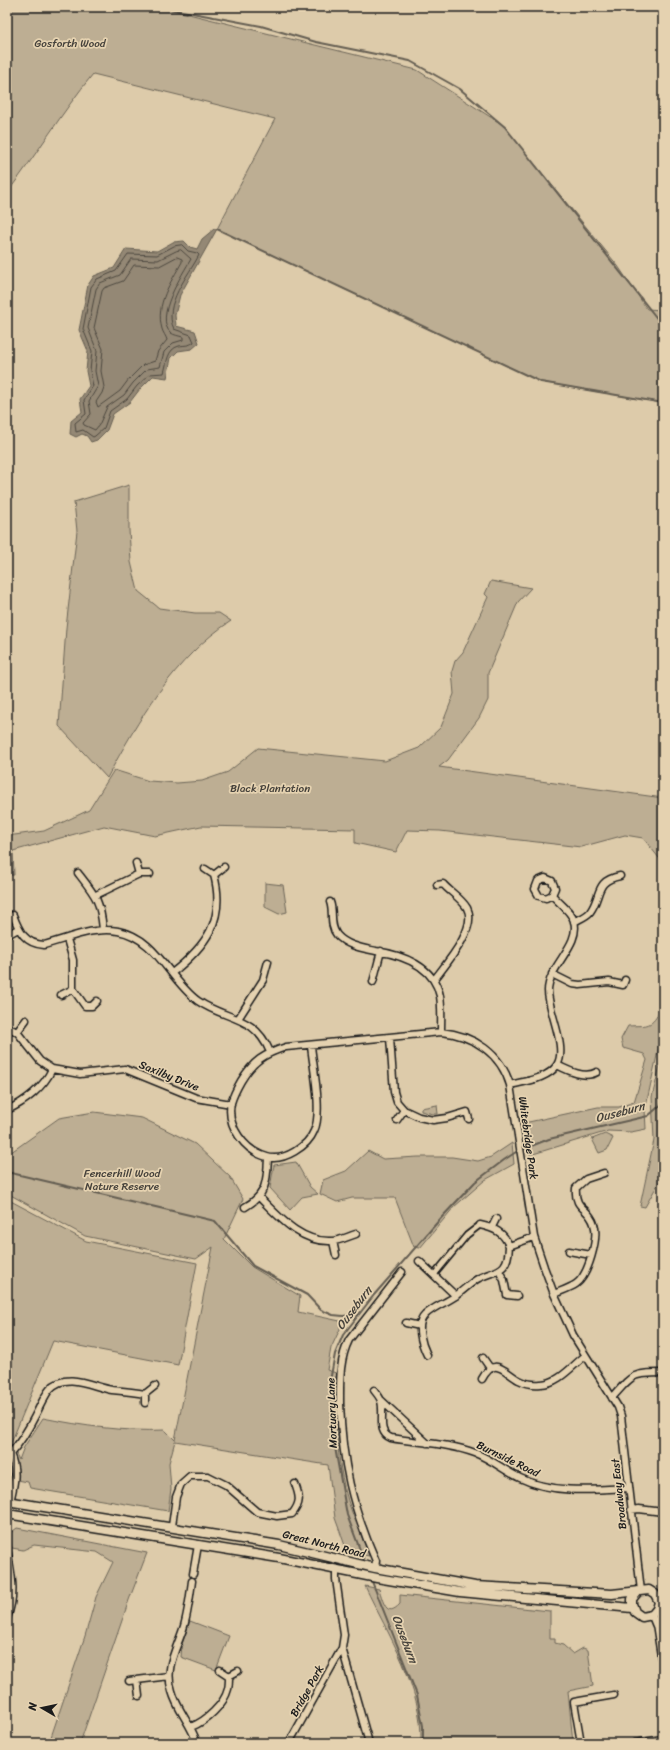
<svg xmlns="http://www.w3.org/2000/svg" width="670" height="1750" viewBox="0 0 670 1750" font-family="Sriracha,sans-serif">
<rect width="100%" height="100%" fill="#ddcbaa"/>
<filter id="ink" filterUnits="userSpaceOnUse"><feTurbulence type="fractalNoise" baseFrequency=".025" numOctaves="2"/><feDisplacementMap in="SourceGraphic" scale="8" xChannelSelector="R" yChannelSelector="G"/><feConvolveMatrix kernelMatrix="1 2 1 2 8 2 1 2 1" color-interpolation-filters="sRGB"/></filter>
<g filter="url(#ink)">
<path fill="#bdae93" stroke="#6c6558" d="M7,7H160L417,70L503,125L618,266L647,309L663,310V403L541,382L217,229L275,119L93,74C62,112 37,154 7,193Z
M129,485V530L131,562L138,591L159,608L195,613H219L231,621C175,657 138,720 107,778L59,726L66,628L77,531L74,502Z
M491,581L531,588L518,602L488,673V700L479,718L448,760L439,767L663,798V863L643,838L625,835L581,847L440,831L407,830L396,852L355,843V829L201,826L155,836L104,826L13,851L14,875H7V836L44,831L89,810L114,770L149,781L177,783L202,781L228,772L258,748L385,761L419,748L441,727L454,694L452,671L455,661L463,652L488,597L485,594Z
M265,883L283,885L287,912L279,914L265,907Z
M661,1009H663V1028L645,1110L646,1129L631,1132L608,1131L530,1155L524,1123L598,1107H619L634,1102L647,1060L644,1054L623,1048L621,1039L628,1026C649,1025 651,1028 661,1009Z
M663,1054V1175L645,1207L640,1206L654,1140L652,1097Z
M437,1105L438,1114H433L421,1111V1108Z
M94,1112L142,1118L195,1144L230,1177L243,1199L224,1239L252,1267L300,1296L298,1312L340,1321V1329L331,1348L327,1370L336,1373C335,1416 336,1460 348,1501C354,1520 363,1537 369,1556L347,1551L335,1518L328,1465L175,1441L169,1463L171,1489L168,1511L30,1488L28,1482L7,1478V1199L86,1241L197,1263L178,1365L53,1341L11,1443L19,1460L24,1447L43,1418C83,1426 124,1432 165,1430L175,1440L213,1247L196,1259L85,1236L7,1193V1155L59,1118Z
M605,1134L613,1138L607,1150L599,1153L592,1139Z
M512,1143L514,1164L485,1180L454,1207L420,1248L414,1247L395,1198H352L337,1202L320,1194L323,1180L346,1171L368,1151L383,1159L418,1157H452L478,1161L491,1157Z
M296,1162L310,1187L318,1194L302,1197L290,1210L270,1188L274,1165Z
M17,1528L147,1553L129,1600L80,1743H49L85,1636L96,1597L113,1562L97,1552L34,1545L23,1550L12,1548L9,1534Z
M365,1586L379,1589C383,1601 386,1619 400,1604V1595L550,1611V1639H555V1643L563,1645L573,1654L583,1648L588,1650L593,1686L568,1691L573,1743H421C423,1688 388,1635 365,1586Z
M190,1621L229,1636L216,1670L181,1657L182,1644Z"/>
<path fill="#948874" stroke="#645d51" d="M214,229H217L180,295L175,315L176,326L195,331L199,343L192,349L178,351L171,358L167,378L153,376L140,389L130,402L113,414L107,430L97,440L91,442L87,436L82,434L76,437L70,434L71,421L82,412L80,399L89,386L86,371L88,351L79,330L88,285L94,276L114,268L126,249L157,251L173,242L184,241L190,247L197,249L202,239Z"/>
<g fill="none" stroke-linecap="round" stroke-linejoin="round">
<path stroke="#4c473f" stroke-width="1" d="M182,245L188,251L197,253L199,255C189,275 162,305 174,329L191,335L194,342C189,346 185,345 179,346C167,349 167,363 164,373L150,374L137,386L127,399L110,411L104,428L95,436L93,437L83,430L76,432L75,423L86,414L84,400L93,386L90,371L92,351L83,329L91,287L97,279L116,271L128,254L157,255L174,246Z
M181,250L191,259C183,273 153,318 171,333C174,335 179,336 183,337V340L173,343L164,352L160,367L147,369L133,383L124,395L107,407L99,425L95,430L84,425L83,423L91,414L89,401L98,386L95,371L97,351L88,328L96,289L100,283L120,275L131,259L158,260L176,251Z
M177,257L182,259V262C171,282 155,304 162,329C163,333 166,336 167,340L158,351L155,361L143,365L129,379L120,391L98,407L96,402L102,393L104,387L101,371L103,349L94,328L102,291L104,288L123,281L134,265L159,266Z"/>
<path stroke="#645d51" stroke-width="2" d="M161,7L261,26L316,42L410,61L460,89L505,127L663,326
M217,229L541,382L663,403
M7,1172L215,1221L253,1266L307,1295L321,1310L333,1315L343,1316L358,1314
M365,1563L347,1515L333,1436L330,1381L335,1354L343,1335L374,1295L442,1217L475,1182L504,1160L516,1152L549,1139L648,1116L663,1103
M371,1579L417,1695L423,1726V1743"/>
<defs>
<path id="pedestrian" d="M434,1275L467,1235L480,1225"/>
<path id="minor" d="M78,873C96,896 100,900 103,929
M139,874H150
M214,875L224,867
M96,895L139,874L136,863
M330,902C334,912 329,925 337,935C347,946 362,948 376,951C402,955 434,966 440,996C442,1008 441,1020 441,1032
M13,915C19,931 25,944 44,945C67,939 94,926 118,931C157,938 169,980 198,1001C227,1021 254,1014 270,1052
M574,922C579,919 586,917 590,912C602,896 594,881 620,876
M7,935L18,929
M67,939L73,960V989L85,1006H92L97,1001
M172,973C206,946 226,920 214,875L205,869
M552,974L572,984L580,985L609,982L623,985L625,980
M434,980C446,964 478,928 467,908C461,898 450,892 443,884L437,885
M373,982L381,951
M61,995L73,989
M238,1019L263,980L268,962
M7,1027L17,1032L40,1061L52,1069L80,1074L125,1069L196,1098L231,1104
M17,1032L26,1020
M390,1038L394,1092L397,1102L404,1110L419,1117L433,1120L447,1118L467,1112L469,1119
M311,1046C313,1066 323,1113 314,1131C308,1146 284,1162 267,1157C245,1151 226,1126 231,1103C233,1096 237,1088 241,1081C253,1061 264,1054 286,1047L441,1032C474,1035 501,1054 510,1085L534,1237L544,1267L554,1294L573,1335L618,1407L621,1416L641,1591
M557,1065C569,1071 585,1079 597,1072
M510,1085C525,1081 548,1079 557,1065C568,1048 548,1011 548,991C548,966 581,945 574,921C571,911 559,903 552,895L546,898L539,896L535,889L538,881L545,878L552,881L555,888L552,895
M7,1110C25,1102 44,1087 52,1069
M397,1120L404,1110
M259,1197C279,1217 301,1243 332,1241C340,1241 349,1236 356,1234
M245,1207C267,1195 267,1180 268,1158
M480,1225C494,1228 504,1232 509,1246
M492,1227L496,1219
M333,1241L336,1255
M569,1251L591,1255
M419,1261L456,1296
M499,1271L504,1280L507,1295L517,1296
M554,1294C561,1291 570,1288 576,1284C588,1276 599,1238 594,1224C589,1207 574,1210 576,1188L586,1179L604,1173
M406,1323L420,1326
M427,1355C422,1345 415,1324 425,1315C433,1307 445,1303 454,1297C463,1291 470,1283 479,1278C498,1269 508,1273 509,1246L534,1237
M483,1358L490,1368
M482,1379C495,1355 504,1372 519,1380C525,1383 534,1385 541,1384C558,1384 572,1366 585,1356
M374,1390C376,1393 380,1397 381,1401C385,1414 376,1432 391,1438C419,1443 448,1443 475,1453C491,1459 505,1471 520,1478C553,1494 593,1490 629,1488
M145,1394V1403
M612,1398C633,1374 632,1373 663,1373
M381,1400L427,1443
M10,1502C14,1484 18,1472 10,1454C21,1442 28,1430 35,1416C40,1407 44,1396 50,1389C67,1371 93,1387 112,1390C123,1391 134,1392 145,1394L155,1386
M631,1510L639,1509L663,1512
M7,1524V1514
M172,1526L176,1497L181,1484L190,1476H208L226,1485L257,1512L277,1516L292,1514C301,1503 300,1497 295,1484
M7,1548C11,1575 17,1591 7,1618
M375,1568L376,1561C352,1507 342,1462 340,1403C340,1382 339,1360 349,1340L402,1272
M193,1574L198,1545
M192,1581C190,1596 188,1612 184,1626C177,1649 164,1667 172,1691C177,1710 191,1724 197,1743
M342,1648L369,1743
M220,1670L229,1676L238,1671
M137,1680L139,1696
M129,1681L169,1676
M191,1727C206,1721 224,1705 228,1689C229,1685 229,1680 229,1676
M289,1743L342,1648L344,1635L336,1579V1569
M581,1743L574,1702L614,1695
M635,1743L663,1739"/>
<path id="tertiary" d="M652,1615L657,1627L663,1666"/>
<path id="secondary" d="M7,1501L279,1545L375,1568L475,1586L612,1594L649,1590L655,1594L659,1602L657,1609L652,1615L642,1617L635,1612L632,1604V1599L637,1593
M7,1514L279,1558L377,1578L460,1592L632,1608"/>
</defs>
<use href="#pedestrian" stroke="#1c1c1c" stroke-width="8"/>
<use href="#minor" stroke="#1c1c1c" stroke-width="9"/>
<use href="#tertiary" stroke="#1c1c1c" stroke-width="10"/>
<use href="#secondary" stroke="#1c1c1c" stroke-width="11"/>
<use href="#pedestrian" stroke="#e5d2b0" stroke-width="4.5"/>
<use href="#minor" stroke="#e5d2b0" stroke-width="6"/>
<use href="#tertiary" stroke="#e5d2b0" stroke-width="7"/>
<use href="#secondary" stroke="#e5d2b0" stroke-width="8"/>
</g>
</g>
<g text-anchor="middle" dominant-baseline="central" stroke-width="3.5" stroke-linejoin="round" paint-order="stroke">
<g font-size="11" fill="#44403a" stroke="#e5d2b0">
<text x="70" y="43">Gosforth Wood</text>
<text x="270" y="788">Black Plantation</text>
<text x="122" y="1173">Fencerhill Wood<tspan x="122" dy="13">Nature Reserve</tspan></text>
</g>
<g font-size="11" fill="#1c1c1c" stroke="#e5d2b0">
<text transform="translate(169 1076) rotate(22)">Saxilby Drive</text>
<text transform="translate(528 1138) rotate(82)">Whitebridge Park</text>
<text transform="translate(332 1413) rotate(-92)">Mortuary Lane</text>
<text transform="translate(508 1459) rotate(26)">Burnside Road</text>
<text transform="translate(619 1494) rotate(-96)">Broadway East</text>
<text transform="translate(324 1544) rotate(14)">Great North Road</text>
<text transform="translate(307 1691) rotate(-61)">Bridge Park</text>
</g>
<g font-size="12" font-style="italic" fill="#46423b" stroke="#e5d2b0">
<text transform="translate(620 1112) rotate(-15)">Ouseburn</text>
<text transform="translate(354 1308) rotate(-53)">Ouseburn</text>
<text transform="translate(405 1639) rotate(69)">Ouseburn</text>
</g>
</g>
<rect width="670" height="1750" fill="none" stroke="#e5d2b0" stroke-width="24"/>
<rect x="12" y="12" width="646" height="1726" fill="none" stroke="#1c1c1c" stroke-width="1.5" filter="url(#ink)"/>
<g transform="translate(42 1708) rotate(279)" stroke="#e5d2b0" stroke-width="3" paint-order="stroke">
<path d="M0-3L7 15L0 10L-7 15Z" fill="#1c1c1c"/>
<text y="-6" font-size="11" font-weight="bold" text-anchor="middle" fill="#1c1c1c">N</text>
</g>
</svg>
